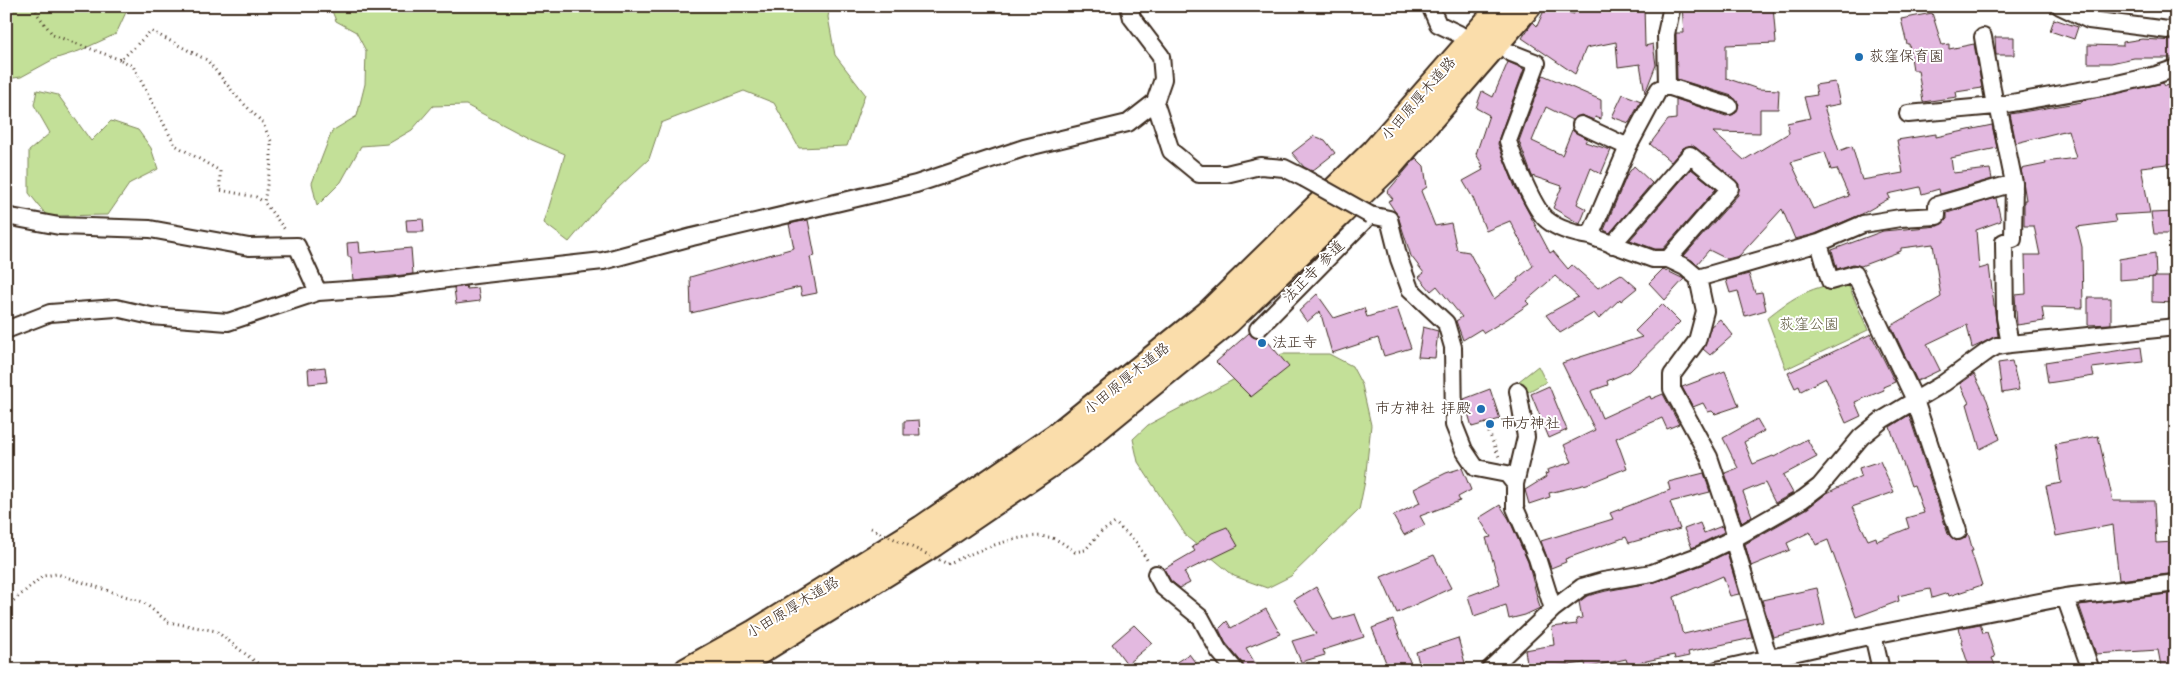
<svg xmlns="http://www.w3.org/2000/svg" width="2182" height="676" viewBox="0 0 2182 676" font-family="Kalam,'Klee One',sans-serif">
<rect width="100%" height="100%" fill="#fff"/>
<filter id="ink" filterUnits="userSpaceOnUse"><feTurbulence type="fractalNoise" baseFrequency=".02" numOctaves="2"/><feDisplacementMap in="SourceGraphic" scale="10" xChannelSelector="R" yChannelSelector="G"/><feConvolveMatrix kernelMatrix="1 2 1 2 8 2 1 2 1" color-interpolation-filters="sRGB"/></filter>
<g filter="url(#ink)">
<path fill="#c3e098" stroke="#7f855b" d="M6,6H124L127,10L116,34L79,51L54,59L21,77L6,79Z
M330,6H830L828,17L835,55L865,94L847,146L799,148L774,103L744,91L661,123L649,159L602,203L569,242L544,223L565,154L532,140L466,105L433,106L412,130L388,144L361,146L341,182L317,206L312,183L332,131L357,116L365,84L366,51L356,32L336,21Z
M37,90L58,95L91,141L111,121L138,130L151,148L158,169L130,183L108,215L47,216L29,193V151L50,133L34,105Z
M1847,282L1868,330L1786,369L1767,318C1794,296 1812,286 1847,282Z
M1282,354H1329L1352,366L1362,385L1371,425L1365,481L1359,510L1291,576L1267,588L1234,576L1187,537L1138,462L1133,439L1148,425Z
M1538,366L1546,382L1522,395L1514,385Z"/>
<path fill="#e3b9e0" stroke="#3b2a1e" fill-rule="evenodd" d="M1546,6L1574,14V6H1644L1645,46L1653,44L1656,65L1645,93L1640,64L1618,67L1616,42L1586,48L1575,74L1522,38L1533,22L1537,26Z
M1682,6H1773L1776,43L1726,45V78L1758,89L1779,90L1778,109H1760V133L1713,132L1744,160L1789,133L1787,123L1810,118L1804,97L1817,95L1815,85L1835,82L1840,104L1824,107L1839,151L1852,146L1862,180L1903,173L1897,140L1936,134V137L1992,125L1997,148L1951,158L1953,173L1990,169L1992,179L1940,194L1939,189L1922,194L1920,187L1888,194L1890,198L1862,214L1815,234L1795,239L1782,209L1739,256L1727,259L1709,250L1697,264L1684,256L1738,195L1739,184L1692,145L1683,148L1671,162L1650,144L1668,120L1676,119V99L1726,116L1736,113L1739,104L1732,96L1677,79L1676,35V33H1684ZM1825,152L1831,170L1837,169L1849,196L1813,209L1791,162Z
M1932,13L1942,45L1949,44V49L1974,44L1982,88L1956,92L1957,97L1923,102L1918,70H1913L1909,44H1907L1901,19Z
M2054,19L2078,27L2074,39L2050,31Z
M1995,37H2014V55H1996Z
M2142,39L2176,41V58H2134L2111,63H2088V45L2123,46V42Z
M1508,62L1524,69L1499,138L1498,144L1515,187L1550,253L1553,251L1568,269L1572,265L1598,288L1621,274L1637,288L1621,301L1620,299L1599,319L1594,313L1560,333L1546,315L1578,297L1555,276L1526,301L1529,304L1507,319L1484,333L1481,329L1463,340L1456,321L1462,317L1437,286L1431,291L1419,277L1424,273L1411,256L1398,216L1388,201L1393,199L1387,192L1416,158L1424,166L1427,187L1421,191L1435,226L1451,223L1457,250L1469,252L1494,299L1518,281L1517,279L1533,266L1510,221L1486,231L1473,198L1463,181L1483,170L1481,167L1483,166L1476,154L1489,115L1476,108L1482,91L1493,97Z
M1543,75L1601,100V119L1595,117L1594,120L1581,115L1572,120L1546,107L1532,141L1562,155L1572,130L1587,139L1585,142L1611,150L1601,174L1591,168L1577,204L1586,209L1580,224L1553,208L1562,186L1532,176L1519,141Z
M2163,83L2165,86L2174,84L2176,92V163L2141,167L2150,213L2114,215L2116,222L2077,227L2082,247L2083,308L2042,307L2044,321L2017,325L2015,295L2026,294L2025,255H2040L2034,226H2024V200H2026L2021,169L2046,164L2045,162L2076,158L2068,130L2016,143L2010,114L2082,102L2081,101Z
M1623,94L1641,101L1629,123L1612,117Z
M1314,136L1325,140L1335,153L1312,171L1304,167L1292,153Z
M1634,166L1652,183L1610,233L1604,230L1627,175Z
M1691,169L1716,189L1663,249H1655L1630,240Z
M1996,198L2001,221L1976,230L1979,269L1989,266L1998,336L1972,348L1967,325L1927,344L1940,370L1917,381L1891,326L1941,297L1933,244L1901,248V251L1861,266L1853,264L1837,269L1832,250L1883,231L1938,226L1947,219V213Z
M2176,212V234H2154L2151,213Z
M423,219L424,232H407L406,220Z
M808,220L815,256L810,257L817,293L802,296L800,287L691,313L690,277L794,248L789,224Z
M359,242L360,253L411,248L413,274L353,280L351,257H348L347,243Z
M2155,253L2156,277L2119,280V259Z
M1663,269L1684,279L1665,300L1649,283Z
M1749,274L1755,293L1762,292L1766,310L1745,316L1738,291L1730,293L1726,280Z
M2152,277H2176V303L2152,302Z
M466,286L467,289L478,288L480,301L456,304L454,288Z
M1317,294L1334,318L1364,308L1367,317L1397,308L1411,348L1384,356L1378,338L1332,353L1320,311L1307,322L1299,311Z
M2088,298H2111V324L2088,325Z
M1662,304L1680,322L1630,371L1607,381L1608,385L1591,391L1602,418L1650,396L1651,399L1663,394L1679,424L1667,429L1662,418L1616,438L1627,468L1587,484L1549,493L1550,497L1529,504L1525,490L1546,477L1545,474L1548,473L1547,470L1572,462L1564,445L1595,430L1562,363L1642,337L1635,331Z
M1720,319L1733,335L1710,355L1703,349L1711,326Z
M1423,327L1438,331L1435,358L1418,357Z
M1249,333L1255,338L1264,337L1289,367L1251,397L1216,362Z
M1871,334L1895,382L1883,387L1884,390L1855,402L1861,416L1846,423L1826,378L1801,391L1799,386L1795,388L1788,373Z
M2141,347L2143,362L2092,368L2094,376L2048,383L2045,362Z
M2012,361L2019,390L2002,393L1998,363Z
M325,367L327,382L309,384L308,369Z
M1725,371L1739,406L1715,414L1712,411L1708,412L1703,403L1693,407L1682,387Z
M1974,374L1987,400L2000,439L1980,449L1967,404L1969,403L1960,384Z
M1549,386L1567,430L1549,438L1531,394Z
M1490,389L1500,419L1472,427L1464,399Z
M1909,415L1948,534L1956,541L1965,538L1968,533L1973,551H1971L1982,585L1949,596L1948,593L1932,598L1930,589L1898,596L1899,601L1856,617L1828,540L1816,545L1810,532L1787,543L1790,550L1751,566L1745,544L1808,508L1827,493L1861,476L1859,468L1880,461L1894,492L1852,507L1868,540L1876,537L1877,541L1909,528L1906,518L1924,513L1914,485L1911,486L1890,427Z
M1757,419L1764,431L1744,442L1753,464L1773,456L1774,457L1807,439L1817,457L1783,475L1793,493L1775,503L1765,483L1743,492L1752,516L1742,523L1725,473L1738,468L1723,438Z
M919,420L920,435H904V421Z
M2098,436L2113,501H2154L2156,543L2176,542V573L2119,580L2113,525L2056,536L2046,486L2061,483L2055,444Z
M1462,468L1471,490L1458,497L1460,501L1420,516L1425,525L1404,535L1393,516L1420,503L1414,489L1446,473Z
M1704,473L1710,492L1670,502L1680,529L1629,543L1626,537L1565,559L1566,562L1551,568L1541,541L1613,519L1610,513L1670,490L1668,482Z
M1500,505L1509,519L1528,562L1540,608L1525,615L1509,619L1506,605L1474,616L1468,596L1500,584L1486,538L1491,537L1479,518Z
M1700,523L1704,533L1722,526L1724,532L1692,548L1684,529Z
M1227,527L1238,546L1184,572L1190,583L1180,588L1171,581L1164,569L1195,551L1192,547L1212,533Z
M1727,553L1739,594L1730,596L1723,576L1674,597L1682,632L1684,634L1747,619L1752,638L1688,652L1689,656L1675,659L1674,655L1628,665L1626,659L1586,668L1585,663L1528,670L1525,650L1554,645L1552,627L1577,624L1576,619L1582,618L1579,602L1587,596L1606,591L1655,582L1702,565Z
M1434,555L1451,588L1397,613L1381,577Z
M1316,587L1333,620L1355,614L1364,637L1323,650L1325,655L1301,662L1292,641L1316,634L1294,600Z
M1817,588L1825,625L1773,637L1762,600Z
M2176,593V664L2161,666L2158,650L2096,654L2079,605Z
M1266,609L1280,634L1246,648L1259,670H1245L1243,664L1225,642L1219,629L1227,621L1231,628Z
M1393,620L1411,664L1395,670H1389L1372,628Z
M1980,624L1983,633L1987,632L1995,657L1992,658L1997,670H1970L1961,642L1963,641L1959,628Z
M1134,625L1152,643L1127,664L1112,644Z
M1458,638L1467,670H1421L1416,652Z
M1189,654L1201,670H1164Z"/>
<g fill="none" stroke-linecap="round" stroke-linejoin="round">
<defs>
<path id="minor" d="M1430,6L1438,24L1459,34
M1672,6L1666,34L1667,86L1659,89L1628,147L1590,236L1653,259H1668L1685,267L1698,278L1705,311L1697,341L1672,375V389L1709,457L1736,537
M2060,6L2089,20L2176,31
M1983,37L1995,106
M1509,52L1537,63L1508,141C1513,158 1534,210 1547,220C1558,229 1576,234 1590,236
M1667,86L1729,106
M1155,102L1171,151L1199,174H1226L1260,166L1284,168L1304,178
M1998,105L2014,183L2013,239L2004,242L2005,317L2010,344
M1908,114L1995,106L2113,85L2156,75L2176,68
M1581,125L1628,147
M6,216L59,226L150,229L249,247L297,246L318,292
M1819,243L1830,281L1855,274L1915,400L1958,531
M1612,245L1690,155L1730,188L1668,259
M1698,278L1819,243L1863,224L1900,218L1937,216V205L2014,183
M1258,329L1370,215L1389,219L1399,259L1410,289L1446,323L1453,347L1454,425L1464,450L1476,468L1507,474L1515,484V508L1537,558L1553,609
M6,330L50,313L116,308L151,316L228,322L318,292L390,287L475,275L603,261L692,237L916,184L1024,148L1128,123L1155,102L1163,79L1161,56L1132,18L1129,6
M1515,484L1526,437L1518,391
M1733,539L1769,659
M1156,574L1163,587L1201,618L1219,651L1235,670
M2065,597L2091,670
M1873,635L1881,670
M1489,670L1553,609L1582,587L1603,581L1652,573L1698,556L1733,539L1803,499L1820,486L1861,437L1882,420L1944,383L1988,351L1997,346L2010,344L2176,327
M1717,670L1873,635L2065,597L2176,583"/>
<path id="highway" d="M687,670L755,632L922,528L1057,435L1207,314L1374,151L1501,6
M728,670L761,651L934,544L1069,452L1228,322L1392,164L1529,6"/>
</defs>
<use href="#minor" stroke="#3b2a1e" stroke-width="20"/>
<use href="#highway" stroke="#3b2a1e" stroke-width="28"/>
<path stroke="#3b2a1e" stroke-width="3" stroke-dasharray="1 4" stroke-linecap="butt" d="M34,6L38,15L53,35L121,60L151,31L207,60L238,98L262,122L271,141V163L264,202L286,231
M121,60L133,66L175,145L220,171V190L256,197L264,202
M1485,423L1499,457
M948,564C974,552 1020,532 1048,537C1057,538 1068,547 1075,552L1085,550L1101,532L1115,523L1136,542L1149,563
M6,607L43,576L57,574L143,602L168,622L216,631L266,670"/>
<use href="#minor" stroke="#fff" stroke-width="16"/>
<use href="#highway" stroke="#faddab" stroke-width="24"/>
<defs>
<path id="minor-bridge" d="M1304,178L1370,215"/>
</defs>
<use href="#minor-bridge" stroke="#3b2a1e" stroke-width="20" stroke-linecap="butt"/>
<path stroke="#3b2a1e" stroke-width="3" stroke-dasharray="1 4" stroke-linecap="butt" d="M871,528L948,564"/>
<use href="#minor-bridge" stroke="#fff" stroke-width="16"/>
</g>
</g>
<g fill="#1f6fb2" stroke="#fff" stroke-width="2">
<circle cx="1859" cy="57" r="5"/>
<circle cx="1262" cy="343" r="5"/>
<circle cx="1481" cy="409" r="5"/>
<circle cx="1490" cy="424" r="5"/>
</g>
<g text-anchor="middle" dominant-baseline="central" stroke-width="4" stroke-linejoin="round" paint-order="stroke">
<g font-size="15" fill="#3b2a1e" stroke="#fff" text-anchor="start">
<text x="1869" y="57">荻窪保育園</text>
<text x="1272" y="343">法正寺</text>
<text x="1471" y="409" text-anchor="end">市方神社 拝殿</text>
<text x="1500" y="424">市方神社</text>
</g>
<g font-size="15" fill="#3b2a1e" stroke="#fff">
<text transform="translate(1419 99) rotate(-49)">小田原厚木道路</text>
<text transform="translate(1314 272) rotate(-45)">法正寺 参道</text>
<text transform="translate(1127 379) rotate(-39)">小田原厚木道路</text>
<text transform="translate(793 608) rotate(-31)">小田原厚木道路</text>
</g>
<g font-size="15" fill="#5d583c" stroke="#fff">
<text x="1809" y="325">荻窪公園</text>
</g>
</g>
<rect width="2182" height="676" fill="none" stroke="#fff" stroke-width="25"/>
<rect x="12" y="12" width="2157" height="651" fill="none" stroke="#3b2a1e" stroke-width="2" filter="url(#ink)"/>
</svg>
